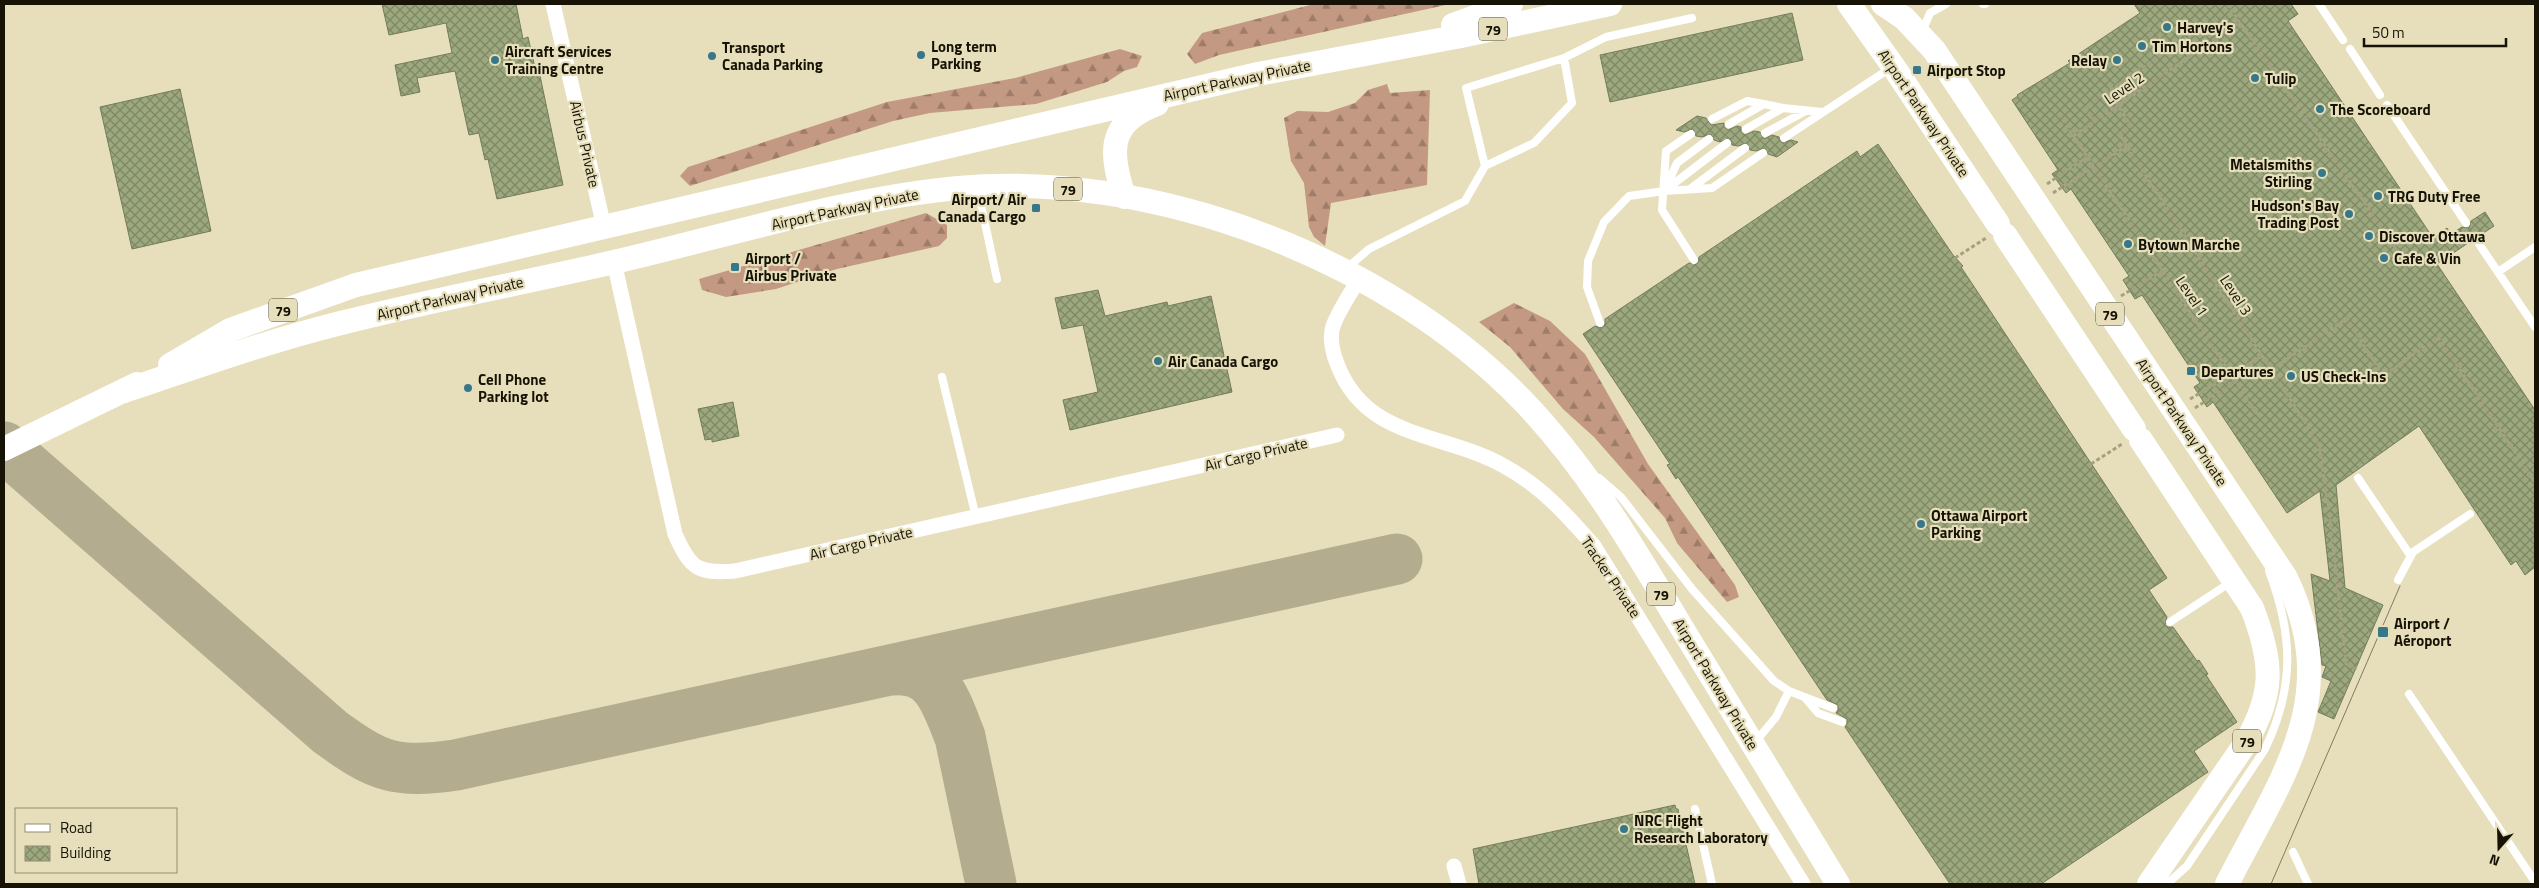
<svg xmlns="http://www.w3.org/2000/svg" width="2539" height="888" viewBox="0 0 2539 888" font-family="'Titillium Web',sans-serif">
<defs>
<pattern id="forest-firs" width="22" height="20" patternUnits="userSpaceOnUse" patternTransform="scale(1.25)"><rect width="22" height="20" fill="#c49983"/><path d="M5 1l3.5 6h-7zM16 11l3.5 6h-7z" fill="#9e7c69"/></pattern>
<pattern id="building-cross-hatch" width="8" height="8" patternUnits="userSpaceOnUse" patternTransform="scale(1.25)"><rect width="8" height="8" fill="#9ca87e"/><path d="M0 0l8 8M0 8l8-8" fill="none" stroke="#7e8865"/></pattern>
</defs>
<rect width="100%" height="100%" fill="#e7dfbb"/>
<path fill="url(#forest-firs)" d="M1314,4H1450L1219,55L1195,64L1187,54L1202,33Z
M1120,49L1142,56L1137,67L1124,71L1107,82L1036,104L930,113L893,121L690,186L680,176L688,167L887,102L1015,78Z
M1387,84L1390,93L1430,90L1427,185L1331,203L1325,246L1314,237L1309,227L1304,183L1291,161L1284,118L1297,111L1328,112L1355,103L1368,90Z
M926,213L947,225V238L939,246L837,269L776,289L726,297L702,290L699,279Z
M1514,303L1550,321L1585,354L1648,464L1735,585L1739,597L1727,602L1677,543L1665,518L1594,437L1563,409L1510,347L1479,322Z"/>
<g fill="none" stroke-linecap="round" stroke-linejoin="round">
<path stroke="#b4ac8e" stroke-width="51" d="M4,447L330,732C378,767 396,774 456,765L1397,559
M892,670C937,666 946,702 960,737L991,884"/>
</g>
<path fill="url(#building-cross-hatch)" stroke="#737c5c" d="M382,4H516L523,39L528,37L536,72L539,71L563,185L497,199L488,159L485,160L479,133L469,135L455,71L417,78L420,92L401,96L395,65L452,53L446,23L389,35Z
M2134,4H2291L2298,14L2288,21L2433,238L2447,228L2451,234L2462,227L2469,228L2471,221L2485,212L2494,226L2479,236H2474L2471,241L2437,264L2535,410V567L2525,575L2516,561L2511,565L2419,426L2336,485L2345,588L2383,605L2334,719L2318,712L2331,681L2322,677L2326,666L2322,665L2311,574L2330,581L2320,491L2287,513L2213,402L2207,407L2194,387L2200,383L2142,295L2135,299L2123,280L2129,276L2071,189L2066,193L2052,174L2058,170L2012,100L2018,96L2017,95L2070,63L2068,61L2140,13Z
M1792,13L1803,60L1610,102L1600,55Z
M180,89L211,231L132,249L100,107Z
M1697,116L1706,118L1711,125L1724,123V127L1728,130L1737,126L1741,127V132L1745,135L1754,131L1760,132L1764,139L1772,135L1779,137L1782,143L1791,140L1798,142L1777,157L1768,154L1765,148L1756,151L1750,150L1747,143L1738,146L1732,145L1729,138L1720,142L1714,140L1711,134L1702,137L1696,136L1693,129L1684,132L1676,130Z
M1878,144L1953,255L1963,266L1961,267L2167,578L2149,590L2167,617L2165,625L2168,627H2173L2197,661L2199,660L2208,674L2206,675L2237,722L2194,751L2208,772L2041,884H1950L1845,727L1847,724V719L1836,713L1838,710V705L1827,700L1678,477L1676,479L1667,465L1670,464L1583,334L1595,326L1602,328L1605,324V319L1689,263L1697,264L1699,257L1857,151L1860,157Z
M1098,290L1105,316L1167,302L1168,306L1211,296L1232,392L1070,430L1063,400L1098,392L1083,325L1062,329L1055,298Z
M733,402L739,436L712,442V439L705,440L698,409Z
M1675,805L1676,809H1678L1695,884H1479L1473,849Z"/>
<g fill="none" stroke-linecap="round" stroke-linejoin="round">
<path stroke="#a6a083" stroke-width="3" stroke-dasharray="4 2.5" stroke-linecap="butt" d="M2227,4L2409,267
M2147,27L2164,52
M2109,91L2131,126L2119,134L2319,444L2329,511L2346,664L2357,668
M2059,114L2257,414
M2094,121L2086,107L2178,43
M2073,136L2240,22
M2047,184L2087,157
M2053,193L2127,146
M1955,258L1986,238
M2121,296L2162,271
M2271,370L2347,318L2383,376L2438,337L2535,482
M2190,399L2262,356
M2195,408L2236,381
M2091,464L2122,444"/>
<path stroke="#fff" stroke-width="8" d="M1983,4H1985
M2319,4L2343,40
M1922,32L1930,13L1946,4
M2350,49L2380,95
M1564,58L1606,37L1692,18
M2387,105L2466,223
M1712,119L1747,101L1764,104
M1729,124L1764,104L1783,108
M1746,129L1783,108L1822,112
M1765,133L1804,112
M1691,134L1666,151L1662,210L1694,260
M1784,138L1892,67
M1666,187L1677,163L1709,139
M1690,189L1745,148
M978,191L997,279
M1664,191L1727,143
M2477,241L2535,327
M1347,268L1369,249L1465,201L1485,166L1534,143L1572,103L1564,58L1466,88L1485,166
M2498,272L2535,247
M1600,323L1587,287L1588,261L1604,222L1629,196L1664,191L1712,188L1763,153
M942,377L976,517
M1599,478L1621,497L1692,589L1774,681L1789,691L1833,708
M2358,478L2410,555
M2398,580L2413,552L2470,514
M2170,622L2231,582
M2409,694L2535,882
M1806,699L1818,713L1842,722
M1756,741L1776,717L1789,691
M1695,809L1712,884
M2293,852L2308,884
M2167,884L2187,866L2265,749C2295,687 2293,634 2269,571"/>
<path stroke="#fff" stroke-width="15" d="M553,4L604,227
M614,262L675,534C690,568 697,574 735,571L1337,435
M1359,279C1350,294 1339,310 1333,326C1329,338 1333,355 1338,366C1367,440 1444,432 1504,466C1541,486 1567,515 1594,546L1803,884
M1454,866L1459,884"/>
<path stroke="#fff" stroke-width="24" d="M1849,4L1893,66L1998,224
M1883,4L1904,18L1934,50L2286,578C2344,698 2281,778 2227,884
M1453,25L1511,4
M1124,197C1111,154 1105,123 1157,104
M2005,235L2134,429
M170,365L230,330L356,285L1258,74L1461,36L1610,4
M124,391C196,367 268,341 341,323C431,300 523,283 614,262C727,236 842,199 958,188C1153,170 1386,259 1522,400C1587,467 1634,548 1682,628C1734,713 1786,799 1838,884
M2141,440L2252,608C2273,662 2275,693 2245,744L2149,884
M4,449L137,384"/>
<path stroke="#807a62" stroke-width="1" d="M2271,884L2400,586"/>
</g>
<g fill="#36788a" stroke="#e7dfbb" stroke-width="2">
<circle cx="2167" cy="27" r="5"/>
<circle cx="2142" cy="46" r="5"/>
<circle cx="921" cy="55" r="5"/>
<circle cx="712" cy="56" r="5"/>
<circle cx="495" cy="60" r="5"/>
<circle cx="2117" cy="60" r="5"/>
<rect x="1912" y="65" width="10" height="10" rx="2.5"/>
<circle cx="2255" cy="78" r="5"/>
<circle cx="2320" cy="109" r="5"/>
<circle cx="2322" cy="173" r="5"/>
<circle cx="2378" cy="196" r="5"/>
<rect x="1031" y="203" width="10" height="10" rx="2.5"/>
<circle cx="2349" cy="214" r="5"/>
<circle cx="2369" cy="236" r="5"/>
<circle cx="2128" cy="244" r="5"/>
<circle cx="2384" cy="258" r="5"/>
<rect x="730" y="262" width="10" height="10" rx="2.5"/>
<circle cx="1158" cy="361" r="5"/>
<rect x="2186" y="366" width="10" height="10" rx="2.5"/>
<circle cx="2291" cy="376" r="5"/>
<circle cx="468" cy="388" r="5"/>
<circle cx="1921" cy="524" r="5"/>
<rect x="2377" y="626" width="12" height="12" rx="2.5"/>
<circle cx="1624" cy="829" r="5"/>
</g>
<g text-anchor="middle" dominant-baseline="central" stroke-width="4.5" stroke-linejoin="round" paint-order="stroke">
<g fill="#e7dfbb" stroke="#55503c" stroke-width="1">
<rect x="1479" y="17.5" width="28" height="23" rx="4"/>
<rect x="1054" y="177.5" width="28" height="23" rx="4"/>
<rect x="269" y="298.5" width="28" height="23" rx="4"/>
<rect x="2096" y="302.5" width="28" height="23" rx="4"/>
<rect x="1647" y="582.5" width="28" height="23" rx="4"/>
<rect x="2233" y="729.5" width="28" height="23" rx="4"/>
</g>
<g font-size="14" font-weight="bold" fill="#161306">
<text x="1493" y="29">79</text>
<text x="1068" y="189">79</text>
<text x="283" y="310">79</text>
<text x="2110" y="314">79</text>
<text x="1661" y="594">79</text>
<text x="2247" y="741">79</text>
</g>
<g font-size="15" font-weight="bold" fill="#161306" stroke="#e7dfbb" text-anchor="start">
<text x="2177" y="27">Harvey's</text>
<text x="931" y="46">Long term<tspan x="931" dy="17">Parking</tspan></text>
<text x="2152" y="46">Tim Hortons</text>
<text x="722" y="47">Transport<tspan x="722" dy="17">Canada Parking</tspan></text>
<text x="505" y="51">Aircraft Services<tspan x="505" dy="17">Training Centre</tspan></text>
<text x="2107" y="60" text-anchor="end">Relay</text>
<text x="1927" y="70">Airport Stop</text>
<text x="2265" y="78">Tulip</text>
<text x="2330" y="109">The Scoreboard</text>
<text x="2312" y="164" text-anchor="end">Metalsmiths<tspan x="2312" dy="17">Stirling</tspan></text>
<text x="2388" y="196">TRG Duty Free</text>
<text x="1026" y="199" text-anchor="end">Airport/ Air<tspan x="1026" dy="17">Canada Cargo</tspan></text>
<text x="2339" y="205" text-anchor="end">Hudson's Bay<tspan x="2339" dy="17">Trading Post</tspan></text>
<text x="2379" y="236">Discover Ottawa</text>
<text x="2138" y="244">Bytown Marche</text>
<text x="745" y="258">Airport /<tspan x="745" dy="17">Airbus Private</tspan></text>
<text x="2394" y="258">Cafe &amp; Vin</text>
<text x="1168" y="361">Air Canada Cargo</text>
<text x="2201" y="371">Departures</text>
<text x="2301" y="376">US Check-Ins</text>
<text x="478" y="379">Cell Phone<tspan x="478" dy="17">Parking lot</tspan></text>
<text x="1931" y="515">Ottawa Airport<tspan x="1931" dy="17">Parking</tspan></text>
<text x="2394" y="623">Airport /<tspan x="2394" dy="17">Aéroport</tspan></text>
<text x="1634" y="820">NRC Flight<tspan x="1634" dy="17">Research Laboratory</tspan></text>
</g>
<g font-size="15" fill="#161306" stroke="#e7dfbb">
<text transform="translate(1237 80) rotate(-12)">Airport Parkway Private</text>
<text transform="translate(2124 88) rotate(-34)">Level 2</text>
<text transform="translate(1924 113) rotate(56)">Airport Parkway Private</text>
<text transform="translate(585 144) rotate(77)">Airbus Private</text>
<text transform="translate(845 209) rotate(-12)">Airport Parkway Private</text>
<text transform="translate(2236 295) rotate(57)">Level 3</text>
<text transform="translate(2192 296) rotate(56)">Level 1</text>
<text transform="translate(450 298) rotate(-13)">Airport Parkway Private</text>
<text transform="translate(2182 422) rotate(56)">Airport Parkway Private</text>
<text transform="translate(1256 454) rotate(-13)">Air Cargo Private</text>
<text transform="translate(861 543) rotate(-13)">Air Cargo Private</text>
<text transform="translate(1611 577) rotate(56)">Tracker Private</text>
<text transform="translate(1716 684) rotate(59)">Airport Parkway Private</text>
</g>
</g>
<rect width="2539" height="888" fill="none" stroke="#161306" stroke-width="10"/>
<rect x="15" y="808" width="162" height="65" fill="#e7dfbb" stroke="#938d73"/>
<rect x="25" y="824" width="25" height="8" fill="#ffffff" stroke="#938d73"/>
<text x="60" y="833" font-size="15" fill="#161306">Road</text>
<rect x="25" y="846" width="25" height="15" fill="url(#building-cross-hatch)" stroke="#938d73"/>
<text x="60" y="858" font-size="15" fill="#161306">Building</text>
<g transform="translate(2499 848) rotate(200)" stroke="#e7dfbb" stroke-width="4" paint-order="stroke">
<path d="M0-4L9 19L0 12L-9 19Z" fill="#161306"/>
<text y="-8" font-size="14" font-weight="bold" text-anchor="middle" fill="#161306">N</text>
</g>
<path d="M2364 38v8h142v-8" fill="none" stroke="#161306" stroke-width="2.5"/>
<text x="2372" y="38" font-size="15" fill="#161306" stroke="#e7dfbb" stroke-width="4" paint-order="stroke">50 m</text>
</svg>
